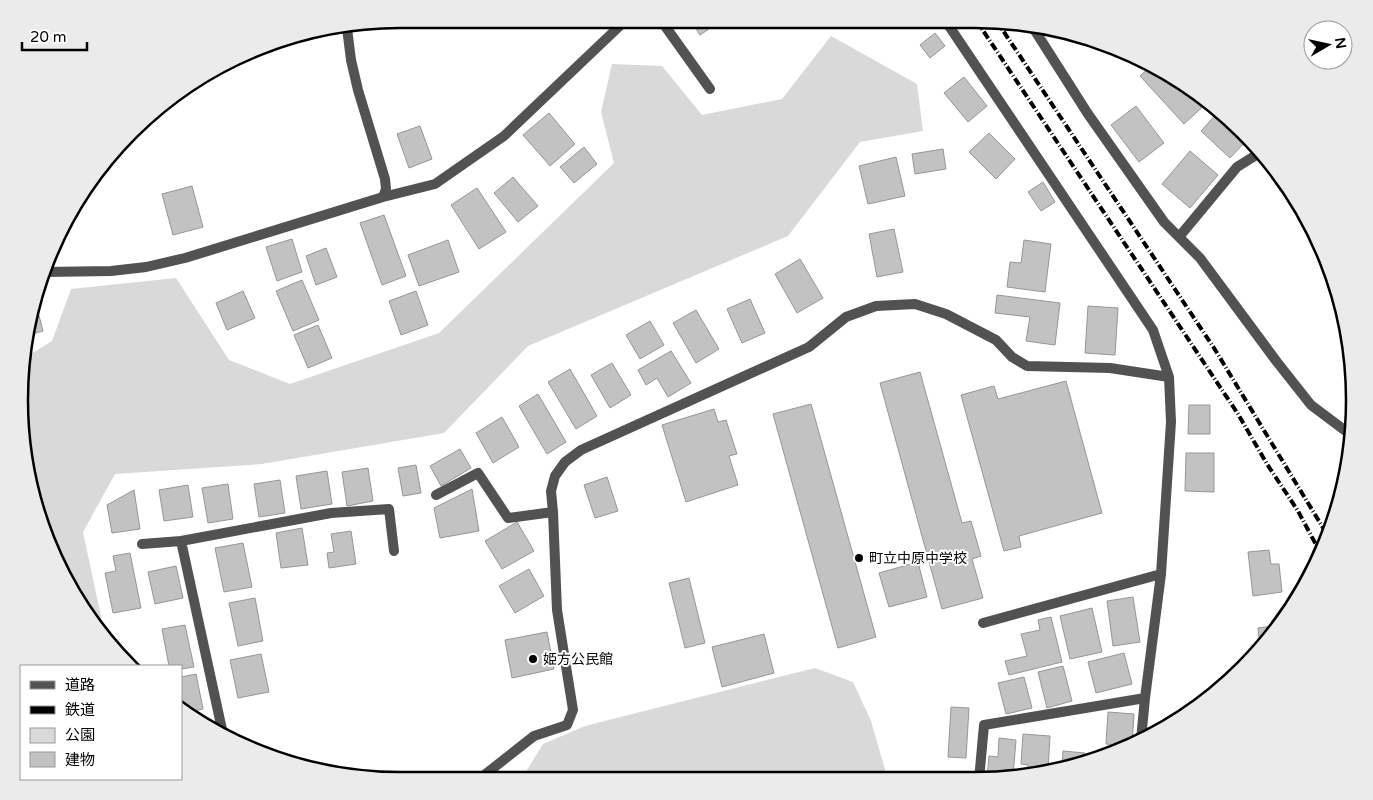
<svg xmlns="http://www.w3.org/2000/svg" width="1373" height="800" viewBox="0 0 1373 800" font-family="'Varela Round','Noto Sans JP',sans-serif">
<rect width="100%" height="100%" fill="#fff"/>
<path fill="#d9d9d9" d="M831,36L917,84L923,131L860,142L788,236L528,346L444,433L262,464L115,474L83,532L106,640L98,632L39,523L20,425L26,357L52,341L71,289L176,278L229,360L290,384L439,333L614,163L601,112L612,64L662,66L702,115L782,99Z
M815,668L853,682L871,721L888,780H521L543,744L585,726Z"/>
<path fill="#c2c2c2" stroke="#969696" d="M690,19H724L700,35Z
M935,33L945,46L930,58L920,45Z
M1151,66L1185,83L1208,102L1184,124L1140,76Z
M964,77L987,106L968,122L944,93Z
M1136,106L1164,143L1139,162L1111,125Z
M1219,111L1242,130L1249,138L1230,158L1201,131Z
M549,113L575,144L550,166L523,135Z
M420,126L432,159L409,168L397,134Z
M989,133L1015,159L996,179L969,152Z
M584,147L597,164L574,183L560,167Z
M943,149L946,169L915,174L912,154Z
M1190,151L1218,175L1190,208L1162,184Z
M896,157L905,196L868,204L859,166Z
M513,177L538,206L518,222L494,193Z
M1043,182L1055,202L1041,211L1028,192Z
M192,186L203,227L173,235L162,194Z
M477,188L506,232L479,249L451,205Z
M384,215L406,276L382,285L360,223Z
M894,229L903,272L877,277L869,234Z
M292,239L302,272L277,281L266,247Z
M448,240L459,272L419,286L408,255Z
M1024,240L1051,244L1045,292L1007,287L1010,262L1021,263Z
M326,248L337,277L316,285L306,256Z
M800,259L823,298L797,313L775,274Z
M302,280L319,320L293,331L276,291Z
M243,291L255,318L227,330L216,303Z
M416,291L428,325L401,335L389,301Z
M997,295L1060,303L1055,345L1026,341L1030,317L995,313Z
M34,296L43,331L28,335L32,301Z
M750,299L765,333L742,343L727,309Z
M1088,306L1118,308L1115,355L1085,353Z
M696,310L719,349L696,363L673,323Z
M650,321L664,345L640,359L626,335Z
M318,325L332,358L308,368L294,335Z
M671,351L691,383L668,397L657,378L646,385L638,370Z
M612,363L631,395L610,408L591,375Z
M570,369L597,416L576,429L548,382Z
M920,372L962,523L971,521L981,556L972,559L983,598L942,609L880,383Z
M1066,381L1102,513L1019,536L1021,547L1004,551L961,395L994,386L998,399Z
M538,394L566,442L547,454L519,406Z
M811,404L876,637L838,648L773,414Z
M1189,405H1210V434H1188Z
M714,409L718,422L726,420L737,454L729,456L738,485L686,502L662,425Z
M502,417L519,447L493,463L476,433Z
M460,449L471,468L441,486L430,466Z
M1186,453H1214V492L1185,491Z
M416,465L421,493L403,496L398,468Z
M368,468L373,501L347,506L342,472Z
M327,471L332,504L301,509L296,476Z
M607,477L618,511L595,518L584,485Z
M280,480L285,513L259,517L254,484Z
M228,484L233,519L208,523L202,488Z
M188,485L193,517L164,521L159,490Z
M472,489L479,531L440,538L434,508Z
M134,490L140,529L112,533L107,505Z
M517,522L534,551L502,569L485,541Z
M302,528L308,565L281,568L276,533Z
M351,531L356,564L329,568L327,553L334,552L331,534Z
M243,543L252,587L224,592L215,548Z
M1269,550L1271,564H1279L1282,592L1253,596L1248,552Z
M130,553L141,608L113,613L105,573L116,571L113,556Z
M918,562L927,597L889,607L879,573Z
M176,566L183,598L155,604L148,572Z
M529,569L544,596L515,613L499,586Z
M689,578L705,643L685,648L669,583Z
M1133,597L1140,642L1113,646L1107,601Z
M255,598L263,641L238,646L229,603Z
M1092,608L1102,652L1070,659L1060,616Z
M1051,617L1062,662L1009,675L1005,661L1027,656L1021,634L1040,630L1038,620Z
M185,625L194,667L181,669V666H169L162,629Z
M1279,625L1260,648L1258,628Z
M547,632L554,669L512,678L505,640Z
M764,634L774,673L722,687L712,647Z
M1124,653L1132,684L1096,693L1088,662Z
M261,654L269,692L238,698L230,660Z
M1063,666L1072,701L1047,708L1038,672Z
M196,674L203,709L184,713L181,710V677Z
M1024,677L1032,708L1006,714L998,683Z
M951,707L969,708L966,758L948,757Z
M1108,712L1134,714L1132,745L1129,746L1106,744Z
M1023,734L1050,736L1048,771L1027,775L1028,765L1021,764Z
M999,738L1016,740L1013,777L998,780H987L989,756L998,757Z
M1063,751L1085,753L1084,763L1062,768Z
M1099,752H1115L1098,760Z"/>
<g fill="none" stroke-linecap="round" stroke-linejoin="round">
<path stroke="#525252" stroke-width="10" d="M660,19L710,89
M945,20L1153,330L1169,377L1171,422L1161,574L1145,698L1141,740
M1032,26L1088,114L1164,222L1200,258L1277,362L1311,405L1347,432H1351
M347,28L351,60L358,90L385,179L386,189L383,197
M1179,237L1237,167L1261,152
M45,272L111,271L146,267L185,258L383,197L435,184L504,136L627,19
M436,495L478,473L508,518L553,512
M181,541L223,734
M142,544L181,541L331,513L389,509L394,551
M983,623L1161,574
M478,780L534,736L567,725L573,710L557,610L553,512L551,491L555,476L565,462L581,450L809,347L846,317L876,306L915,304L946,314L996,340L1012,357L1027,366L1110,368L1169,377
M979,780L984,725L1145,698"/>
<path stroke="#000" stroke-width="4" stroke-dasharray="8 2.5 1 2.5" stroke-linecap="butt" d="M976,20L1238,414L1267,464L1298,511L1321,554
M996,20L1214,348L1328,536"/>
</g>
<g fill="#000" stroke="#fff" stroke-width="2">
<circle cx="859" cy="558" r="5"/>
<circle cx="533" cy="659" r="5"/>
</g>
<g text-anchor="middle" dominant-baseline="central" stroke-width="4" stroke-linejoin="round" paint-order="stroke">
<g font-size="14" fill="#000" stroke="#fff" text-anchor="start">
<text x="869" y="558">町立中原中学校</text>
<text x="543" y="659">姫方公民館</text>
</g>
</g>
<path d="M0 0H1373V800H0ZM400 28H974A372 372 0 0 1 1346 400V400A372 372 0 0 1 974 772H400A372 372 0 0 1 28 400V400A372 372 0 0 1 400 28Z" fill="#ebebeb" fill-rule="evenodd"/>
<path fill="none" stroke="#000" stroke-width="2.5" d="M400 28H974A372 372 0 0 1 1346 400V400A372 372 0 0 1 974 772H400A372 372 0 0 1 28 400V400A372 372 0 0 1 400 28Z"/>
<rect x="20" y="665" width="162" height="115" fill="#ffffff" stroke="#999999"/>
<rect x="30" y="681" width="25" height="8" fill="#525252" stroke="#999999"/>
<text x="65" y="690" font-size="15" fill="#000000">道路</text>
<rect x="30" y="706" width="25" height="8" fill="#000000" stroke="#999999"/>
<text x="65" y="715" font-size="15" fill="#000000">鉄道</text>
<rect x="30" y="728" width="25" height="15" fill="#d9d9d9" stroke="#999999"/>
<text x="65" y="740" font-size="15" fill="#000000">公園</text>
<rect x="30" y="752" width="25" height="15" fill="#c2c2c2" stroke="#999999"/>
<text x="65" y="765" font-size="15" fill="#000000">建物</text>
<g transform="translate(1328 45) rotate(81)"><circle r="24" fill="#ffffff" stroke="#999999"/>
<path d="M0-4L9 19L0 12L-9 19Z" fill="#000000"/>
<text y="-8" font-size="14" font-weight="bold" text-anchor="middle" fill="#000000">N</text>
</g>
<path d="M22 42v8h65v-8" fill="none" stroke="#000000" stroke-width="2.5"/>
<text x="30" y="42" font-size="15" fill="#000000" stroke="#ffffff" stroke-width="4" paint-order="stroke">20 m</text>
</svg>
